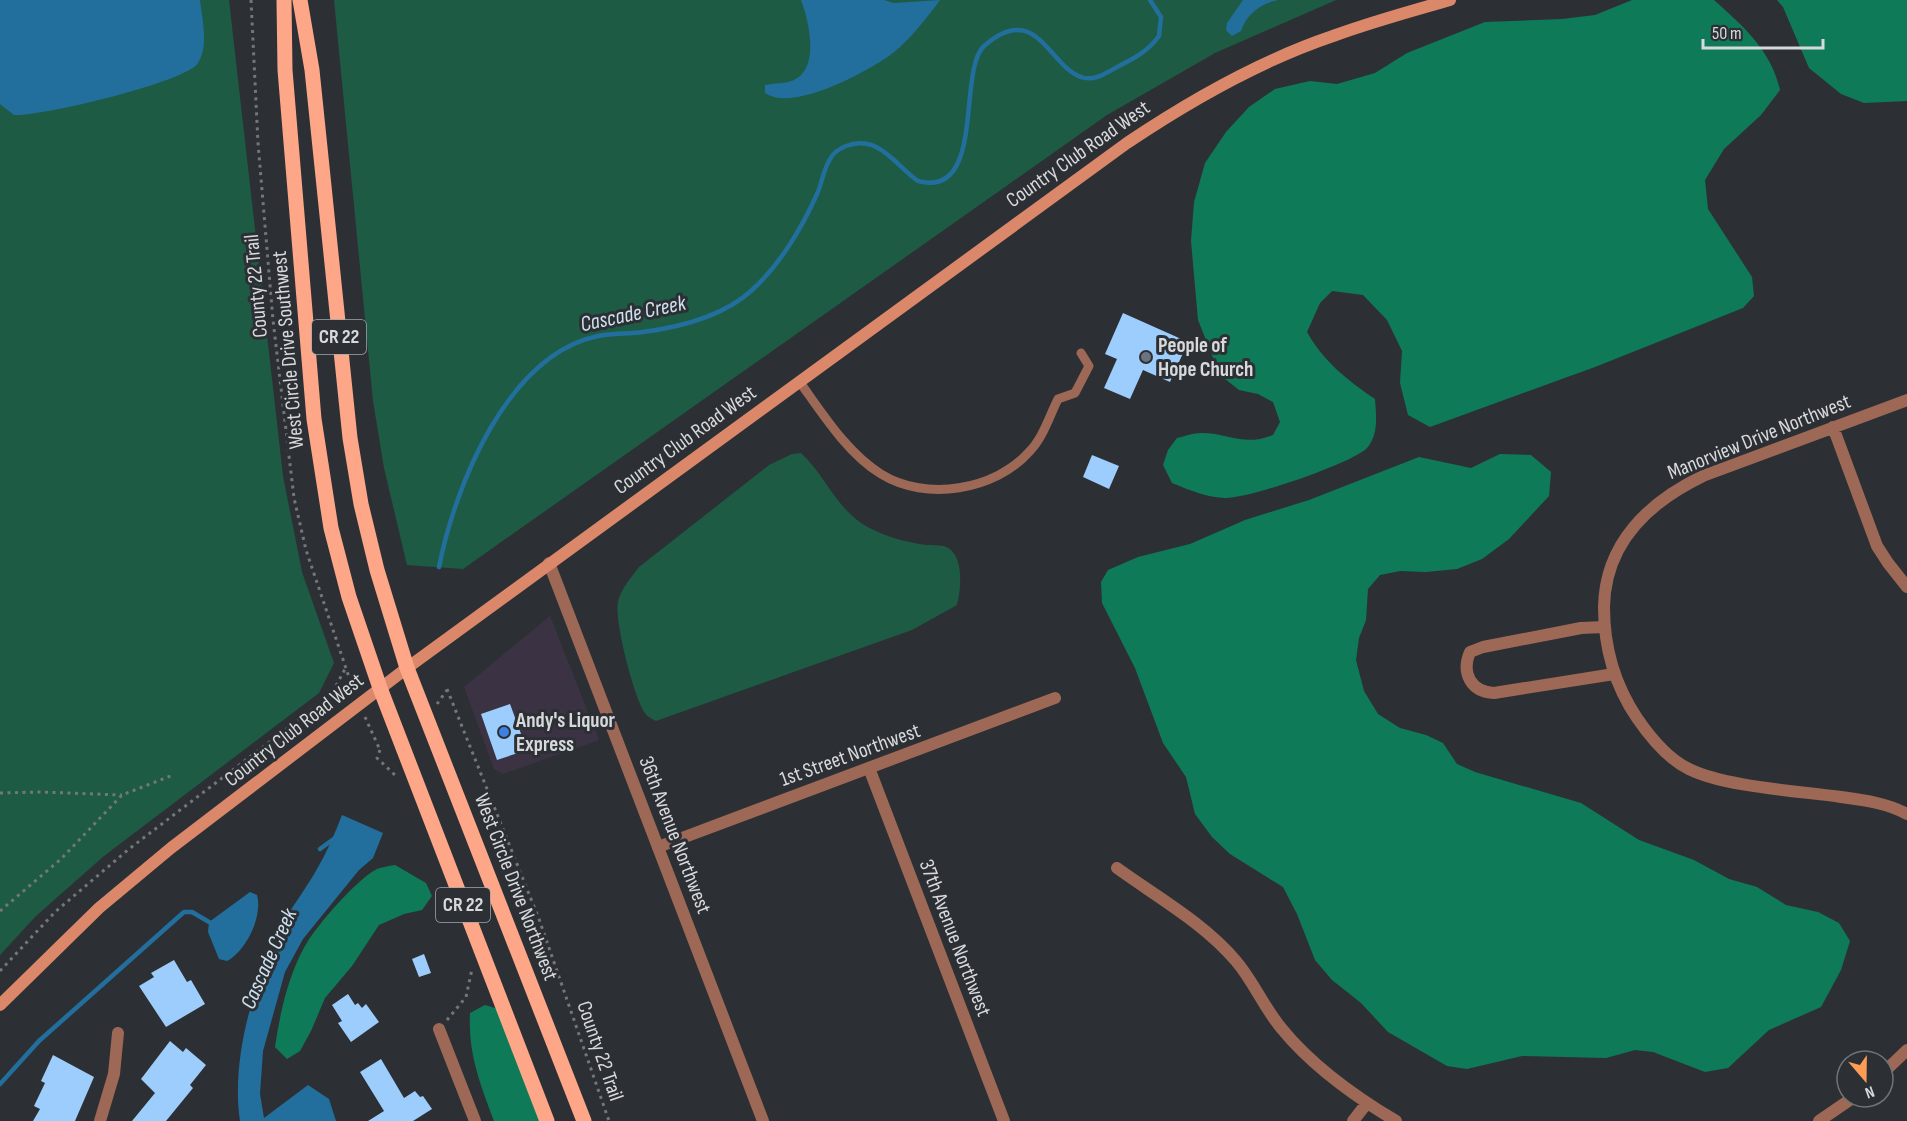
<svg xmlns="http://www.w3.org/2000/svg" width="1907" height="1121" viewBox="0 0 1907 1121" font-family="'Sofia Sans Condensed',sans-serif">
<rect width="100%" height="100%" fill="#2c3034"/>
<path fill="#3b3344" d="M550,616L599,740L503,774L494,769L464,687Z"/>
<path fill="#1d5b44" d="M0,0H229L283,476L302,572L334,663L319,693L104,856L36,916L0,955Z
M334,0H1336L1215,53L1107,115L463,569L407,565L384,468L373,401Z
M801,453C824,474 834,504 861,523C879,535 905,542 926,545C932,545 939,545 944,546C965,553 961,589 957,605L912,630L656,721C653,719 647,717 645,713C634,698 614,620 618,602C621,588 631,578 639,567L769,465L792,454Z"/>
<path fill="#0f7a58" d="M1632,0H1714C1743,26 1771,50 1780,90L1761,115L1724,149L1705,180L1708,209L1752,277L1754,296L1743,308L1595,367L1430,427L1408,415L1400,383L1402,351L1387,320L1363,295L1332,291L1320,303L1307,332C1324,362 1347,380 1375,399C1376,415 1379,434 1367,448C1353,463 1245,500 1224,498C1206,497 1189,490 1172,483L1163,465L1168,450L1177,438C1185,436 1194,433 1201,433C1230,433 1242,447 1273,435L1280,422L1273,402L1258,394L1239,390L1220,375L1198,320L1191,241L1194,202L1205,163L1226,132L1249,107L1275,89L1310,81L1337,84L1375,73L1407,53L1485,22L1562,19L1595,15Z
M1777,0H1907V101L1864,103L1841,94L1809,68L1783,7Z
M1500,454L1531,455L1551,472L1549,496L1509,539L1482,559L1457,569L1426,572L1400,571L1380,575L1368,589L1366,620L1359,638L1356,660L1364,691L1378,714L1400,728L1426,735L1443,743L1457,764L1475,772L1581,803L1639,840L1694,860L1729,879L1757,887L1786,905L1818,912L1839,923L1850,941L1841,970L1821,1007L1769,1030L1728,1068L1705,1072L1653,1052L1635,1050L1606,1058L1522,1056L1467,1069L1447,1066L1388,1032L1361,1003L1332,980L1315,960L1297,914L1283,887L1230,854L1212,837L1195,814L1186,777L1163,743L1135,668L1102,603L1101,582L1108,570L1138,557L1190,544L1245,520L1309,500L1419,457L1471,468Z
M395,865L426,883L432,896L422,910L404,914L379,925L352,966L325,998L311,1031L300,1051L287,1059L275,1047C280,1013 288,976 305,946C316,926 357,879 377,869C382,867 389,866 395,865Z
M485,1005L499,1009L546,1121H494C480,1083 468,1054 470,1013Z"/>
<path fill="#226f9e" d="M0,0H200C202,19 209,46 198,63C187,82 39,117 14,115L0,104Z
M801,0H884L894,3L940,0C926,19 906,45 886,58C862,74 792,112 765,93V85C774,83 785,84 794,80C820,68 809,21 801,0Z
M1243,0H1278C1261,3 1246,15 1241,31L1232,36L1226,30L1227,23Z
M342,815L383,833L373,858L359,870L303,939L285,972L263,1051L260,1094L264,1118L308,1085L329,1099L336,1121H240C231,1061 252,990 277,935C287,912 305,891 317,869C327,852 335,833 342,815Z
M250,892L257,895C263,916 246,951 227,961L219,959L208,932L209,922Z"/>
<g fill="none" stroke-linecap="round" stroke-linejoin="round">
<path stroke="#226f9e" stroke-width="4.5" d="M439,567C455,486 507,355 598,336C612,333 628,334 643,332C681,327 722,317 751,291C779,266 802,228 817,194C823,181 823,168 832,156C835,152 841,148 846,146C879,134 895,165 918,181C986,199 957,71 984,46C1036,0 1049,66 1081,77C1094,82 1108,72 1119,66C1135,58 1148,51 1159,36L1161,17L1150,0
M320,849L335,838
M0,1084L39,1041L184,912H192L209,922"/>
</g>
<path fill="#9dcdfc" d="M1123,313L1188,342L1170,382L1143,370L1130,399L1104,388L1117,359L1105,354Z
M1092,455L1119,466L1109,489L1083,477Z
M510,704L527,750L497,760L481,714Z
M424,954L431,973L419,977L412,959Z
M174,960L187,982L191,980L205,1004L166,1027L139,986L154,977L151,973Z
M348,994L355,1005L358,1003L362,1008L366,1004L379,1022L351,1042L338,1023L342,1021L332,1005Z
M170,1041L183,1052L186,1048L206,1065L190,1085L193,1088L166,1121H132L155,1093L141,1079Z
M53,1055L94,1077L75,1121H33L40,1109L34,1106L45,1083L41,1081Z
M381,1059L404,1098L415,1091L420,1097L423,1096L432,1109L413,1121H368L384,1111L360,1072Z"/>
<g fill="none" stroke-linecap="round" stroke-linejoin="round">
<path stroke="#74777a" stroke-width="3" stroke-dasharray="3 4.5" stroke-linecap="butt" d="M251,0L258,143L273,320L294,498L306,550L354,692
M447,689L539,919L609,1121
M437,704L447,690
M365,717L380,750
M380,750L377,758L396,776
M0,793L40,792L122,795
M0,911L61,859L122,795L173,775
M0,971L55,912L129,849L331,695L345,669
M447,1020L466,997L472,969"/>
<path stroke="#9d6856" stroke-width="9" d="M799,381C822,413 847,453 881,474C926,502 995,490 1029,452C1043,438 1049,417 1058,399L1075,393L1089,366L1081,353"/>
<path stroke="#9d6856" stroke-width="12" d="M1907,400L1703,476C1649,502 1605,543 1604,607C1604,647 1614,684 1637,718C1650,737 1668,759 1689,769C1725,787 1799,791 1841,797C1863,800 1887,803 1907,814
M1833,427L1877,546L1888,563L1907,587
M1604,627L1581,628L1483,647L1470,652C1461,673 1471,692 1494,693L1614,674
M869,768L1004,1121
M658,847L1055,698
M1117,868C1157,897 1204,923 1236,961C1254,982 1264,1008 1282,1029C1313,1067 1354,1096 1396,1121
M439,1029L475,1121
M1883,1073L1907,1050
M100,1121L114,1074L118,1033
M1353,1121L1367,1103
M1819,1121L1854,1097"/>
<path stroke="#9d6856" stroke-width="12" d="M549,563L763,1121"/>
<path stroke="#db876a" stroke-width="12" d="M0,1005L99,908L171,848L407,668L1127,143C1191,100 1259,61 1333,36C1371,22 1411,11 1450,0"/>
<path stroke="#fda688" stroke-width="15" d="M284,0L285,70L314,419L331,528L349,597L380,688L547,1121
M300,0L312,70L350,438L361,504L377,570L407,668L584,1121"/>
</g>
<circle fill="#6b7280" stroke="#2c3034" stroke-width="2" cx="1146" cy="357" r="6"/>
<circle fill="#3f7fe0" stroke="#2c3034" stroke-width="2" cx="504" cy="732" r="6"/>
<g text-anchor="middle" dominant-baseline="central" stroke-width="6" stroke-linejoin="round" paint-order="stroke">
<g fill="#2c3034" stroke="#a4a6aa" stroke-width="1.5">
<rect x="312" y="320" width="54" height="34" rx="4.5"/>
<rect x="436" y="888" width="54" height="34" rx="4.5"/>
</g>
<g font-size="20" font-weight="bold" fill="#d7d9dc">
<text x="339" y="337">CR 22</text>
<text x="463" y="905">CR 22</text>
</g>
<g font-size="21" fill="#d7d9dc" stroke="#2c3034">
<text transform="translate(1078 154) rotate(-35)">Country Club Road West</text>
<text transform="translate(256 286) rotate(-95)">County 22 Trail</text>
<text transform="translate(288 350) rotate(-95)">West Circle Drive Southwest</text>
<text transform="translate(1759 437) rotate(-22)">Manorview Drive Northwest</text>
<text transform="translate(685 440) rotate(-36)">Country Club Road West</text>
<text transform="translate(294 730) rotate(-38)">Country Club Road West</text>
<text transform="translate(850 755) rotate(-20)">1st Street Northwest</text>
<text transform="translate(675 835) rotate(69)">36th Avenue Northwest</text>
<text transform="translate(516 887) rotate(69)">West Circle Drive Northwest</text>
<text transform="translate(955 938) rotate(69)">37th Avenue Northwest</text>
<text transform="translate(600 1051) rotate(71)">County 22 Trail</text>
</g>
<g font-size="21" font-weight="bold" fill="#d7d9dc" stroke="#2c3034" text-anchor="start">
<text x="1158" y="345">People of<tspan x="1158" dy="24">Hope Church</tspan></text>
<text x="516" y="720">Andy's Liquor<tspan x="516" dy="24">Express</tspan></text>
</g>
<g font-size="22" font-style="italic" fill="#cfe1ef" stroke="#2c3034">
<text transform="translate(633 314) rotate(-12)">Cascade Creek</text>
<text transform="translate(269 959) rotate(-66)">Cascade Creek</text>
</g>
</g>
<g transform="translate(1865 1079) rotate(160)"><circle r="28" fill="#2c3034" stroke="#707477" stroke-width="1.5"/>
<path d="M0-4.5L10 22L0 15L-10 22Z" fill="#fd9c55"/>
<text y="-9" font-size="16" font-weight="bold" text-anchor="middle" fill="#d7d9dc">N</text>
</g>
<path d="M1703 39v9h120v-9" fill="none" stroke="#d7d9dc" stroke-width="3"/>
<text x="1712" y="39" font-size="18" fill="#d7d9dc" stroke="#2c3034" stroke-width="4.5" paint-order="stroke">50 m</text>
</svg>
